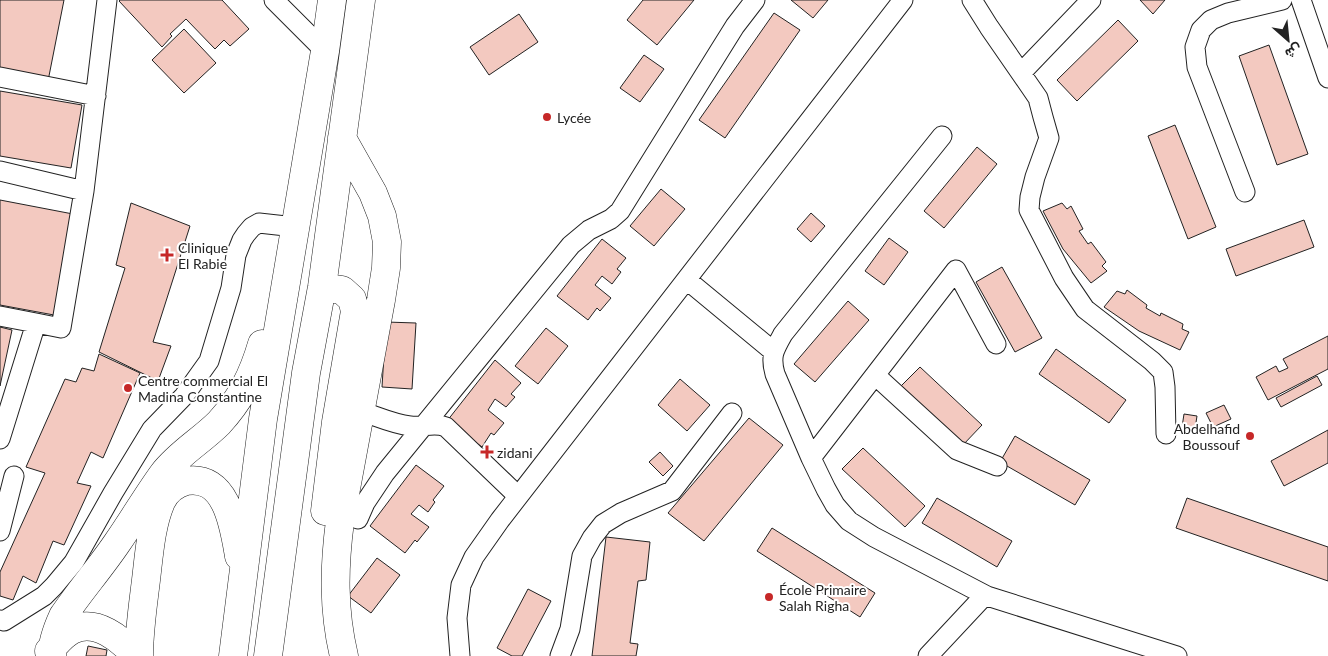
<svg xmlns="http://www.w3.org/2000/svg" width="1328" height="656" viewBox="0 0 1328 656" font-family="Lato,Vazirmatn,sans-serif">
<rect width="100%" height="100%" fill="#fff"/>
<path fill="#f3c9c0" stroke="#222" d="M0,0H64L48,81L0,71Z
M120,0H222L249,29L230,46L224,40L215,49L186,19L170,34L172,36L162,47L119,1Z
M643,0H694L657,45L627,20Z
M791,0H828L813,18Z
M1140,0H1165L1153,14Z
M774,13L800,30L725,138L699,120Z
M519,14L538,42L489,75L470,47Z
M1118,20L1138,41L1077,101L1057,80Z
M184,29L216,63L184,93L152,60Z
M1269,45L1308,154L1277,165L1239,56Z
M644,55L664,69L640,102L620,88Z
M0,91L82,105L71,168L0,156Z
M1175,125L1216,227L1188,239L1148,136Z
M977,147L997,164L944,228L924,211Z
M661,189L685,209L654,246L630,226Z
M0,200L73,214L54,315L0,305Z
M131,203L190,226L153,342L171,346L158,381L99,352L125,268L116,265Z
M1062,203L1067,209L1071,206L1083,229L1079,231L1088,244L1091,242L1106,262L1102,266L1107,271L1091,283L1063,249L1043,211Z
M811,213L825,226L811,242L797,229Z
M1304,220L1314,247L1236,276L1226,249Z
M889,238L908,252L884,285L865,271Z
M602,239L626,258L617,269L621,272L612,284L602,276L595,285L611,298L600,311L597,308L588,320L557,296Z
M1002,267L1042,338L1015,352L976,282Z
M1127,290L1147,305L1146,308L1160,316L1161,313L1183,324L1182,329L1189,332L1180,350L1139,331L1104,307L1117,291L1125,294Z
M848,301L869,320L815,382L794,364Z
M386,322L416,323L412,389L382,387Z
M0,327L12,330L0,386Z
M546,328L568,346L538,384L515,366Z
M1328,336V369L1268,400L1256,377L1276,366L1279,372L1288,368L1283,359Z
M1056,349L1126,400L1109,423L1039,374Z
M99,354L140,373L103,458L91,452L77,483L91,486L64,545L53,541L36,583L23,576L13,600L0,596V572L45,473L26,467L65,379L76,382L82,368L94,371Z
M495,360L521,383L511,394L515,397L506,407L495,399L488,410L504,423L494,435L491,433L482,447L447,421Z
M920,367L982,425L962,446L899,388Z
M1317,376L1322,385L1281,407L1276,398Z
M680,379L710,405L687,431L658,405Z
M1224,405L1231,419L1213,427L1206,413Z
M1184,414L1197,416L1195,429L1182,427Z
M749,418L783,445L704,541L668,513Z
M1328,430V463L1284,486L1271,461Z
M1015,436L1090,480L1075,505L1000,462Z
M863,448L925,506L905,527L842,469Z
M660,452L673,466L663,476L649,462Z
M416,465L444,486L433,500L435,502L428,512L419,505L411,514L429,527L417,542L415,540L405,553L370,526Z
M937,498L1012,541L997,567L922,523Z
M1187,498L1328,547V581L1176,528Z
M772,528L875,593L860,617L757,551Z
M606,537L650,542L646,580L638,581L630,643L638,644L636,656H592Z
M377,558L400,575L371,613L348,596Z
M528,589L551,601L522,656H512L497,648Z
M88,646L107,650L106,656H86Z"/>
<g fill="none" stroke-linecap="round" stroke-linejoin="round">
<defs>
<path id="minor" d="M274,0L325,51
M972,0L989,27L1038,98L1043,117L1049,138L1035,177L1030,197L1029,210L1064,278L1085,309L1152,361L1163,372L1165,387L1166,434
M1301,0L1328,78
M1021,73L1091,0
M0,77L96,96
M942,136L783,334C774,350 770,356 775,374L811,458L826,489L835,505L849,521L874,537L987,596L1177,656
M0,171L84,191
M1245,192L1197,67L1195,47L1201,30L1211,20L1228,13L1282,0
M687,280L773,351
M0,316L36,323
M875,375L957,450L997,466
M360,411C376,416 393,424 410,426C423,428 434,422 446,427L518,496
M0,439L36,323L61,328L84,191L107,0
M811,458L956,270L996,344
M358,519L365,503L385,473L571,245L589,230L611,219L620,211L720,50L735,26L755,0
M0,531L14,476
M0,620L4,621L44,596L54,586L74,562L113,493L152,429L184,396L209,361L231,288L236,255L242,240L246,234L252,227L259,223L295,227
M460,656L457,618L461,585L474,557L500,520L903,0
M560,656L570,629L582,556L592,538L603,524L621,513L672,491L732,413
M928,656L985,595"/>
<path id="highway" d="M342,138L373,193L382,216L387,242L386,268L381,300L340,521C334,567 333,610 344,656
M322,287L342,290L352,299L355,311L336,422L325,511
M49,651C56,644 62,635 72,630C96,618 121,639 136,656
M52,656C52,642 57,629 63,616C80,591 100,568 117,543C133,520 147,496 163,474C179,453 201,441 219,423C241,399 253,375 262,344
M139,656C139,631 143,605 146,580C149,555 151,525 161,502C166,491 175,484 186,481C227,474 234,527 239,556
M233,656L263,419L325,51L332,0
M268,656L306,373L322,287L361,0"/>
</defs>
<use href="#minor" stroke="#222" stroke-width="21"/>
<use href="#highway" stroke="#222" stroke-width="29"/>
<use href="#minor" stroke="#fff" stroke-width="19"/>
<use href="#highway" stroke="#fff" stroke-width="28"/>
</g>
<g fill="#c62828" stroke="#fff" stroke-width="2">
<circle cx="547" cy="117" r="5"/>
<path d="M164.5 247.5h5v5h5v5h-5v5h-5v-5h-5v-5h5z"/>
<circle cx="128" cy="388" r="5"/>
<circle cx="1250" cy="436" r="5"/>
<path d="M484.5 444.5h5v5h5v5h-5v5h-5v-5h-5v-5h5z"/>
<circle cx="769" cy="597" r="5"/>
</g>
<g text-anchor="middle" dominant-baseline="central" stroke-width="4" stroke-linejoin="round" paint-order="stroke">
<g font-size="14" fill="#222" stroke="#fff" text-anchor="start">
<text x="557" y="117">Lycée</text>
<text x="178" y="247">Clinique<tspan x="178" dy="16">El Rabie</tspan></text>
<text x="138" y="380">Centre commercial El<tspan x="138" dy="16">Madina Constantine</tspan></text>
<text x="1240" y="428" text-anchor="end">Abdelhafid<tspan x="1240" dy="16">Boussouf</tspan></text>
<text x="497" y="452">zidani</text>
<text x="779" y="589">École Primaire<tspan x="779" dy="16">Salah Righa</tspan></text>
</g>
</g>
<g transform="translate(1288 40) rotate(153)" stroke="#ffffff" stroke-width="4" paint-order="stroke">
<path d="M0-4L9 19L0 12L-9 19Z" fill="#222222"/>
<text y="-8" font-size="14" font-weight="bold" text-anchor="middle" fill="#222222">ش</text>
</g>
</svg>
